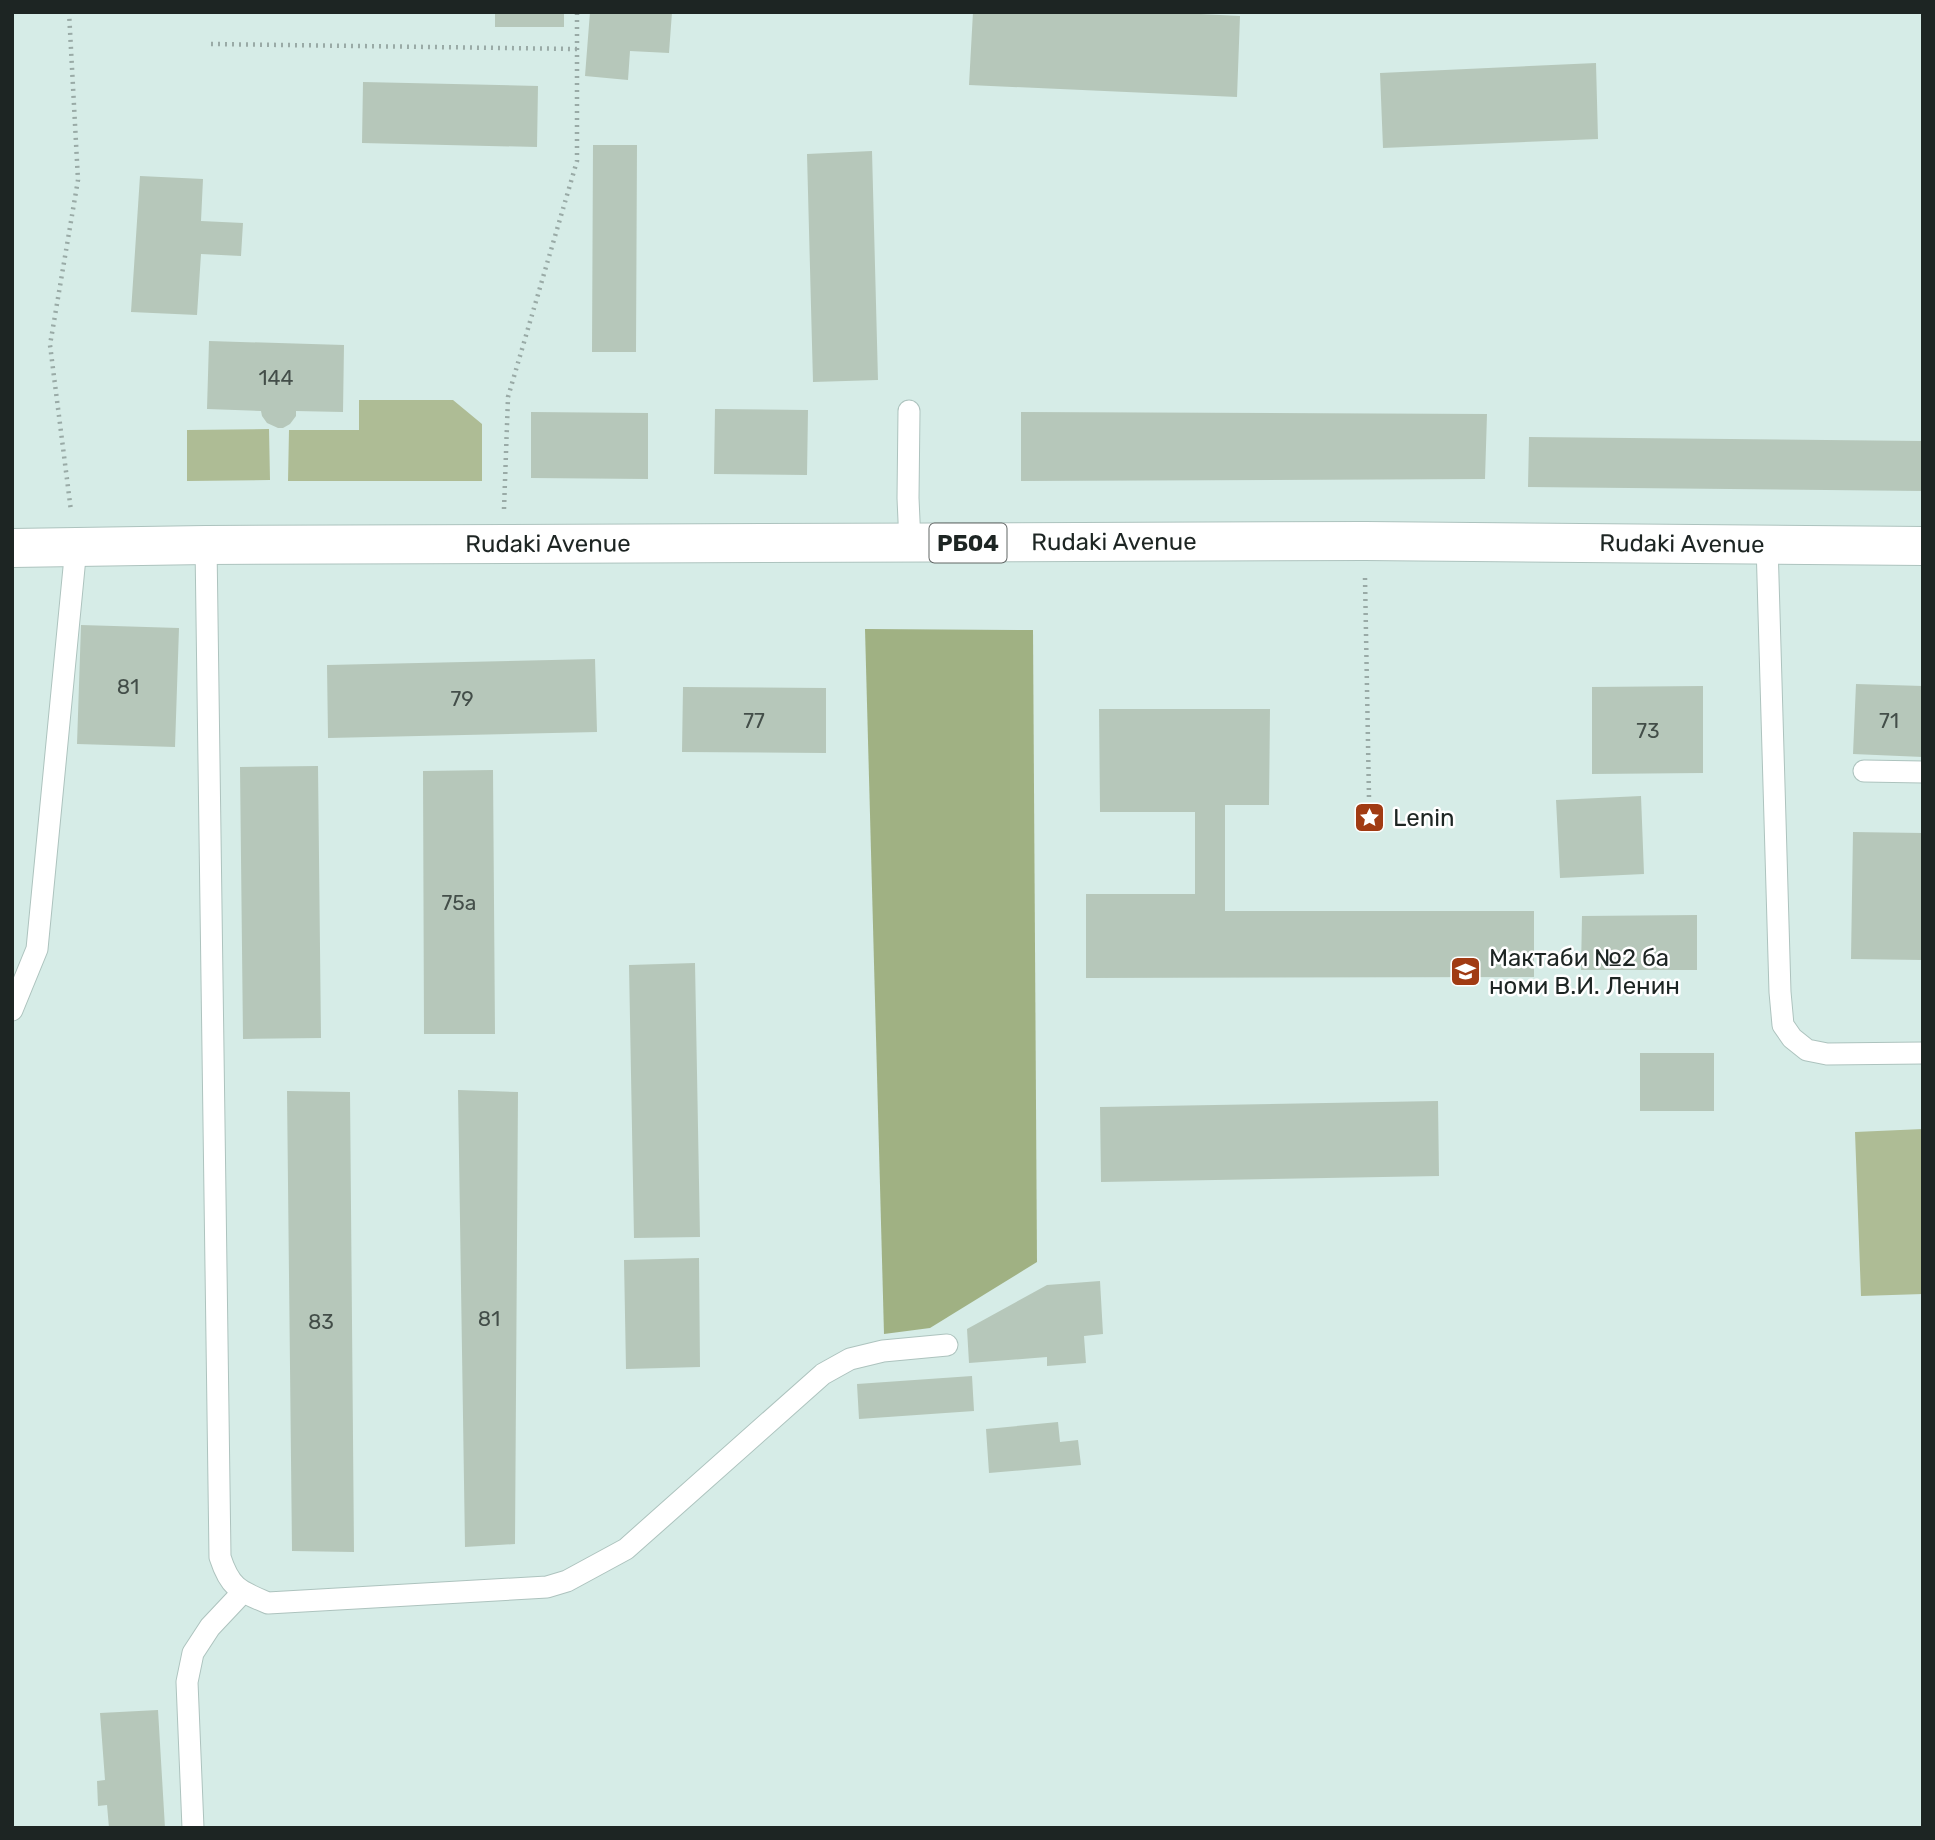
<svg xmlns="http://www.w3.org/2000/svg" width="1935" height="1840" viewBox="0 0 1935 1840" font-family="Rubik,sans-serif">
<rect width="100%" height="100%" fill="#d6ece7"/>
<path fill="#aebc95" d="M359,400H453L482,424V481H288L289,430H359Z
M269,429L270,480L187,481V430Z
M1923,1129V1294L1861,1296L1855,1132Z"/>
<path fill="#a0b183" d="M865,629L1033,630L1037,1262L930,1328L884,1334Z"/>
<path fill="#b6c7ba" d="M495,12H564V27H495Z
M590,12H672L669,53L630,51L628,80L585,76Z
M973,12H1161L1240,16L1237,97L969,85Z
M1596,63L1598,139L1383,148L1380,73Z
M363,82L538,86L537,147L362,143Z
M593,145H637L636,352H592Z
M872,151L878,380L813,382L807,154Z
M140,176L203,179L201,221L243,223L241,256L201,254L197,315L131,312Z
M209,341L344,345L343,412L296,411V416L290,424L283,428H278L267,423L262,416L261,411L207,409Z
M715,409L808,410L807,475L714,474Z
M531,412L648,413V479L531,478Z
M1021,412L1487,414L1485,479L1021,481Z
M1529,437L1923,441V491L1528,487Z
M81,625L179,628L175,747L77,744Z
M595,659L597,732L328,738L327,665Z
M1856,684L1923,686V757L1853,754Z
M1703,686V773L1592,774V687Z
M683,687L826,688V753L682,752Z
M1099,709H1270L1269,805H1225V911H1534V977L1086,978V894H1195V812H1100Z
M318,766L321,1038L243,1039L240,767Z
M493,770L495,1034H424L423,771Z
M1641,796L1644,874L1560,878L1556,800Z
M1853,832L1923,833L1922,960L1851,959Z
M1697,915V970H1581L1582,916Z
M695,963L700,1237L634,1238L629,965Z
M1640,1053H1714V1111H1640Z
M458,1090L518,1092L515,1544L465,1547Z
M287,1091L350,1092L354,1552L292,1551Z
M1438,1101L1439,1176L1101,1182L1100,1107Z
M699,1258L700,1367L626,1369L624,1260Z
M1100,1281L1103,1334L1084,1336L1086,1363L1047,1366V1357L969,1363L967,1329L1047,1285Z
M972,1376L974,1411L859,1419L857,1384Z
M1058,1422L1060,1442L1078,1440L1081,1465L989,1473L986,1429Z
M158,1710L165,1828H109L107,1805L98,1806L97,1781L105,1780L100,1713Z"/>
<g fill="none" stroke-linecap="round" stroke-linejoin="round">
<defs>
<path id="service" d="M909,411L908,498L910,543
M1767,544L1780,992L1783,1025L1792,1038L1807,1050L1827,1054L1923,1053
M206,545L220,1557C230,1588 239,1591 268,1603L547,1587L567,1581L626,1549L823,1374L850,1359L883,1351L947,1345
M1864,771L1923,772
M12,1010L37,949L76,547
M193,1828L187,1682L193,1653L210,1627L242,1593"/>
<g id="primary">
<path id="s1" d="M12,548L206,545L1365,541L1923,546"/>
</g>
</defs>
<use href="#service" stroke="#adc3be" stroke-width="23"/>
<use href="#primary" stroke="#adc3be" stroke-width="40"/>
<path stroke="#99aaa6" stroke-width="4.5" stroke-dasharray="2 5" stroke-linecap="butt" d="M69,12L78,180L50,345L71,511
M211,44L577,49
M504,509L508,397L577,161V12
M1365,578L1369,798"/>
<use href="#service" stroke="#fff" stroke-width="21"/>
<use href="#primary" stroke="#fff" stroke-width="38"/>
</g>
<defs>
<symbol id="sight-square" viewBox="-11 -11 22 22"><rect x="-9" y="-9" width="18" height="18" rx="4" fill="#a13b13" stroke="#fff"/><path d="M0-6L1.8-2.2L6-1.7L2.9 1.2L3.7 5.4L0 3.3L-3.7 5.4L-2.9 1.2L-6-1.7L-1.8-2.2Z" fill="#fff"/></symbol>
<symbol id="school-square" viewBox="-11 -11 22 22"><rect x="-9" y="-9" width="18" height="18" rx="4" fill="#a13b13" stroke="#fff"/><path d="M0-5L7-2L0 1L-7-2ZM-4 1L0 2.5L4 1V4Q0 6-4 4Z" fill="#fff"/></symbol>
</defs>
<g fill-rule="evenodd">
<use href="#sight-square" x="1352" y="800" width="35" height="35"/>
<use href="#school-square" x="1448" y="954" width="35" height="35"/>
</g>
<g text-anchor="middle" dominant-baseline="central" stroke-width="5" stroke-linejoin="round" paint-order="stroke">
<g font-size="21" fill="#434e49">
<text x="276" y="377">144</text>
<text x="128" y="686">81</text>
<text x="462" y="698">79</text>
<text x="754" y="720">77</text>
<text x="1889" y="720">71</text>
<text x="1648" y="730">73</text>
<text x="459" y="902">75а</text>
<text x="489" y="1318">81</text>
<text x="321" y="1321">83</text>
</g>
<rect fill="#fff" stroke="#616665" stroke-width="2" x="929.5" y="523.5" width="77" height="39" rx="5"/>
<g font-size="23" font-weight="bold" fill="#1d2523">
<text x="968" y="543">РБ04</text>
</g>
<g font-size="24" fill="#1d2523" stroke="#fff">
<text stroke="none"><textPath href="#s1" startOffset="1102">Rudaki Avenue</textPath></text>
<text stroke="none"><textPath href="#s1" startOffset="1670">Rudaki Avenue</textPath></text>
<text stroke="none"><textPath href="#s1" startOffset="536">Rudaki Avenue</textPath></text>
</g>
<g font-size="24" fill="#1d2523" stroke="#fff" text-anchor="start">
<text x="1393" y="818">Lenin</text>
<text x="1489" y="958">Мактаби №2 ба<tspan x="1489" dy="28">номи В.И. Ленин</tspan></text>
</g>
</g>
<rect width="1935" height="1840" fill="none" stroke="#1d2523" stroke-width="28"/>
</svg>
